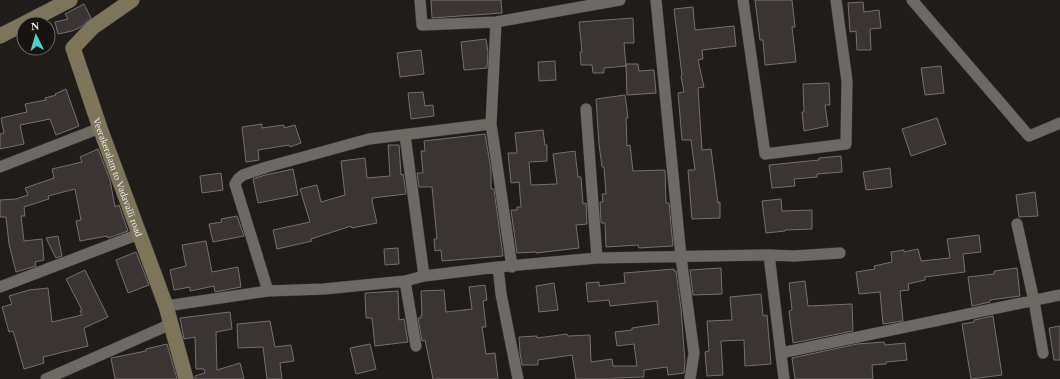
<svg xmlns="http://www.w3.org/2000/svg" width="1060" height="379" viewBox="0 0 1060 379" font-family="'Times New Roman',serif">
<rect width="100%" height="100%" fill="#1f1c19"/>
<path fill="#3a3534" stroke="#756f6e" d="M431,0H501L502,13L432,18Z
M755,0H792L795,27H792L796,62L765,65L763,40H760Z
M863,2L864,12L879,10L881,28L870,29L871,50H857L856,31L850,32L848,3Z
M84,4L91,18L81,27L72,31L58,34L55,22L68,19L65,14Z
M693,7L695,30L734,26L736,46L702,50L703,59L698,60L704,87L698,88L702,150L711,149L718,203L720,202V218L692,219L688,170H695L691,140H682L678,93L684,92L681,76L682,75L674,9Z
M633,18L634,43H624L626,66L604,68V73H593L592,65H581L580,52H582L579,22Z
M486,39L488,52L487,68L464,70L461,42Z
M421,50L424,74L400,77L397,53Z
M555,61L556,80L539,81L538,62Z
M626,64H638L639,71L654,70L656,93L627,95Z
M941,66L944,93L925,95L921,68Z
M829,83L830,105H825L828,126L804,131L802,112H804L803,84Z
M66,89L79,126L56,135L50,119L20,125L24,144L0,149V134L4,133L1,118L27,112L25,104L46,100L45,98L56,95L55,94Z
M423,92L425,106L433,105L434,116L411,119L408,93Z
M625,95L628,118H626L627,146L630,145L633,171L665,170L666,203H669L673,246L639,248L638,245L606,247L605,223H601L600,202H603L602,194H606L604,167H602L599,144L596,99Z
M937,118L946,144L911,156L902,129Z
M262,124V128L284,125V128L295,125L301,143L290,147L289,145L258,150L259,160L246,162L242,127Z
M543,130L545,145H547V161L529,162L531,185L557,184L553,154L575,151L578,177H581L583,204L586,203L587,224L576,225L579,248L536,253V252L517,253L511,210H517V207H521L519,182L511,183L508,153H517L515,133Z
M485,134L491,170V189H494L503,256L442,261L441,250L435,251L434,239H437L432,187H419L417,173H423L421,151H425L424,141Z
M388,145H399L401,175L403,174L406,194L372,198L373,200L372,201L377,223L352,228L351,226L311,239L312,241L277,249L273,230L310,222L300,189L317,185L321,202L345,195L341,161L365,158L367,178L390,176Z
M98,149L110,180L115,207L119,205L128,231L108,238L107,236L80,241L76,221L81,220L75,189L48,196L49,199L24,207L25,216H21L24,241L42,239L44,260L35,262L36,266L16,272L9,244L6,217H0V200L16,199L28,195L25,188L54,178L52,169L82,162L80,157Z
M841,156L842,172L817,174V177L794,179L795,186L772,188L769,165L819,160V158Z
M890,168L892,187L866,190L863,172Z
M293,169L298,195L258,203L253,179L265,175Z
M221,173L223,190L202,193L200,176Z
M1035,192L1038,216L1019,217L1016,195Z
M781,199L782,211L812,210V229L785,230V231L766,233L762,201Z
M237,216L244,236L213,242L209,224L222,222L221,219Z
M979,235L981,252L963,254L965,272L925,277V280L908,284L909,290L900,291L903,321L883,324L880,292L859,294L856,272L875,269L874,266L892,262L891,252L904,250V252L918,249L921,261L950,258L947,239Z
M58,236L62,256L56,258L46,238Z
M206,241L212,272L238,267L241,287L215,292L214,286L190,291V287L174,290L170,270L186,266L182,245Z
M398,248L399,264L385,265L384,249Z
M136,252L149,285L128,293L116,260Z
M721,268L722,294L693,295L690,270Z
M1017,268L1020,296L990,300V302L972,306L968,277L994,274V271Z
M674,269V271H676L681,309L685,362L684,373L668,375L667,367L644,370V377L614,378V379H576L572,355L538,360V365H522L520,353L519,337L537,336V338L567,334L568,336L590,335L591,362L612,359L613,366H637L634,344L617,346L615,332L632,330V328L659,324L657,301L610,306L609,300L588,302L586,283L599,282V286L625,283L624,273Z
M85,270L108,317L84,328L88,346L43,357L44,363L24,369L13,331L9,332L2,307L12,304L9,296L29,290L48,288L52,322L82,315L80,311L82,310L66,279Z
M805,281L808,306L852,304L853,331L793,343L789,311L792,310L789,283Z
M554,283L558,310L539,312L536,286Z
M485,285L487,300L483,301L486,327H482L486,354L495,353L498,379H433L425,340L422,341L418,318H421V315H422L421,291L444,290L446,312L472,309L469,287Z
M398,291L399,320L404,319L408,342L375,346L372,318H366L365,293Z
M761,294L763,316L767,315L771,364L745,366L744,340L721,341L723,375L707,376L705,352L709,351L707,321L732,320L730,297Z
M230,312L232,329L216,332L217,370L240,363L244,379H195V376L205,373L204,369H196L195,337L184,339L180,318Z
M993,316L1002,375L971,379L962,324L974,322V320Z
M270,321L275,347L291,345L294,361L280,363L282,379H267L263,347L238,348L237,324Z
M1060,326V360H1054L1049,328Z
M884,342L885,345L905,343L907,360L886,362V364L872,365L873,379H795L792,358L857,344Z
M167,344L177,379H115L111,358L146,351V349Z
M370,344L376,369L356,374L350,348Z"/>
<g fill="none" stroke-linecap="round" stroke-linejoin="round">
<defs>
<path id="street" d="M420,0L422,25L496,22L620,0
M656,0L681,257L694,353L690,379
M743,0L765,154L846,144L847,81L836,0
M912,0L1029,136L1060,123
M496,22L491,124L512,267
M586,109L597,258
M405,135L424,276
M0,167L100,128
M1017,224L1034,301L1043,353
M769,255L794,256L840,253
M498,267L501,294L518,379
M405,281L416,346
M0,287L139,234
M268,291L235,184L238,179L243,175L267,167L369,139L491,124
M166,306L268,291L324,289L405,281L424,276L498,267L597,258L769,255L784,379
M781,353L1060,295
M46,379L171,324"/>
<g id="secondary">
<path id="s1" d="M132,0L93,27L73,48L100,128L166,306L186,379"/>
<path d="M0,36L70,0"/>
</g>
</defs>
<use href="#street" stroke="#3b3937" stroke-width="12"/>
<use href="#secondary" stroke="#3b3937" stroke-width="16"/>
<use href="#street" stroke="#6d6965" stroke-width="11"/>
<use href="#secondary" stroke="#7d745c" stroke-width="15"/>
</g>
<g text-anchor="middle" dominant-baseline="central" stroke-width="3.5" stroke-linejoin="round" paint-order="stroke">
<g font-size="10" fill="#eceae8" stroke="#161310">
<text stroke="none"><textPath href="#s1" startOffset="213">Veerakeralam to Vadavalli road</textPath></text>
</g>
</g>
<g transform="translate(36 36) rotate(355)"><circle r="19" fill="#161310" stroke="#6c6966"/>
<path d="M0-3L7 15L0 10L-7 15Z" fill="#52cdd0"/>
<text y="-6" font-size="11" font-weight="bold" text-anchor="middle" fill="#eceae8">N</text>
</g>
</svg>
